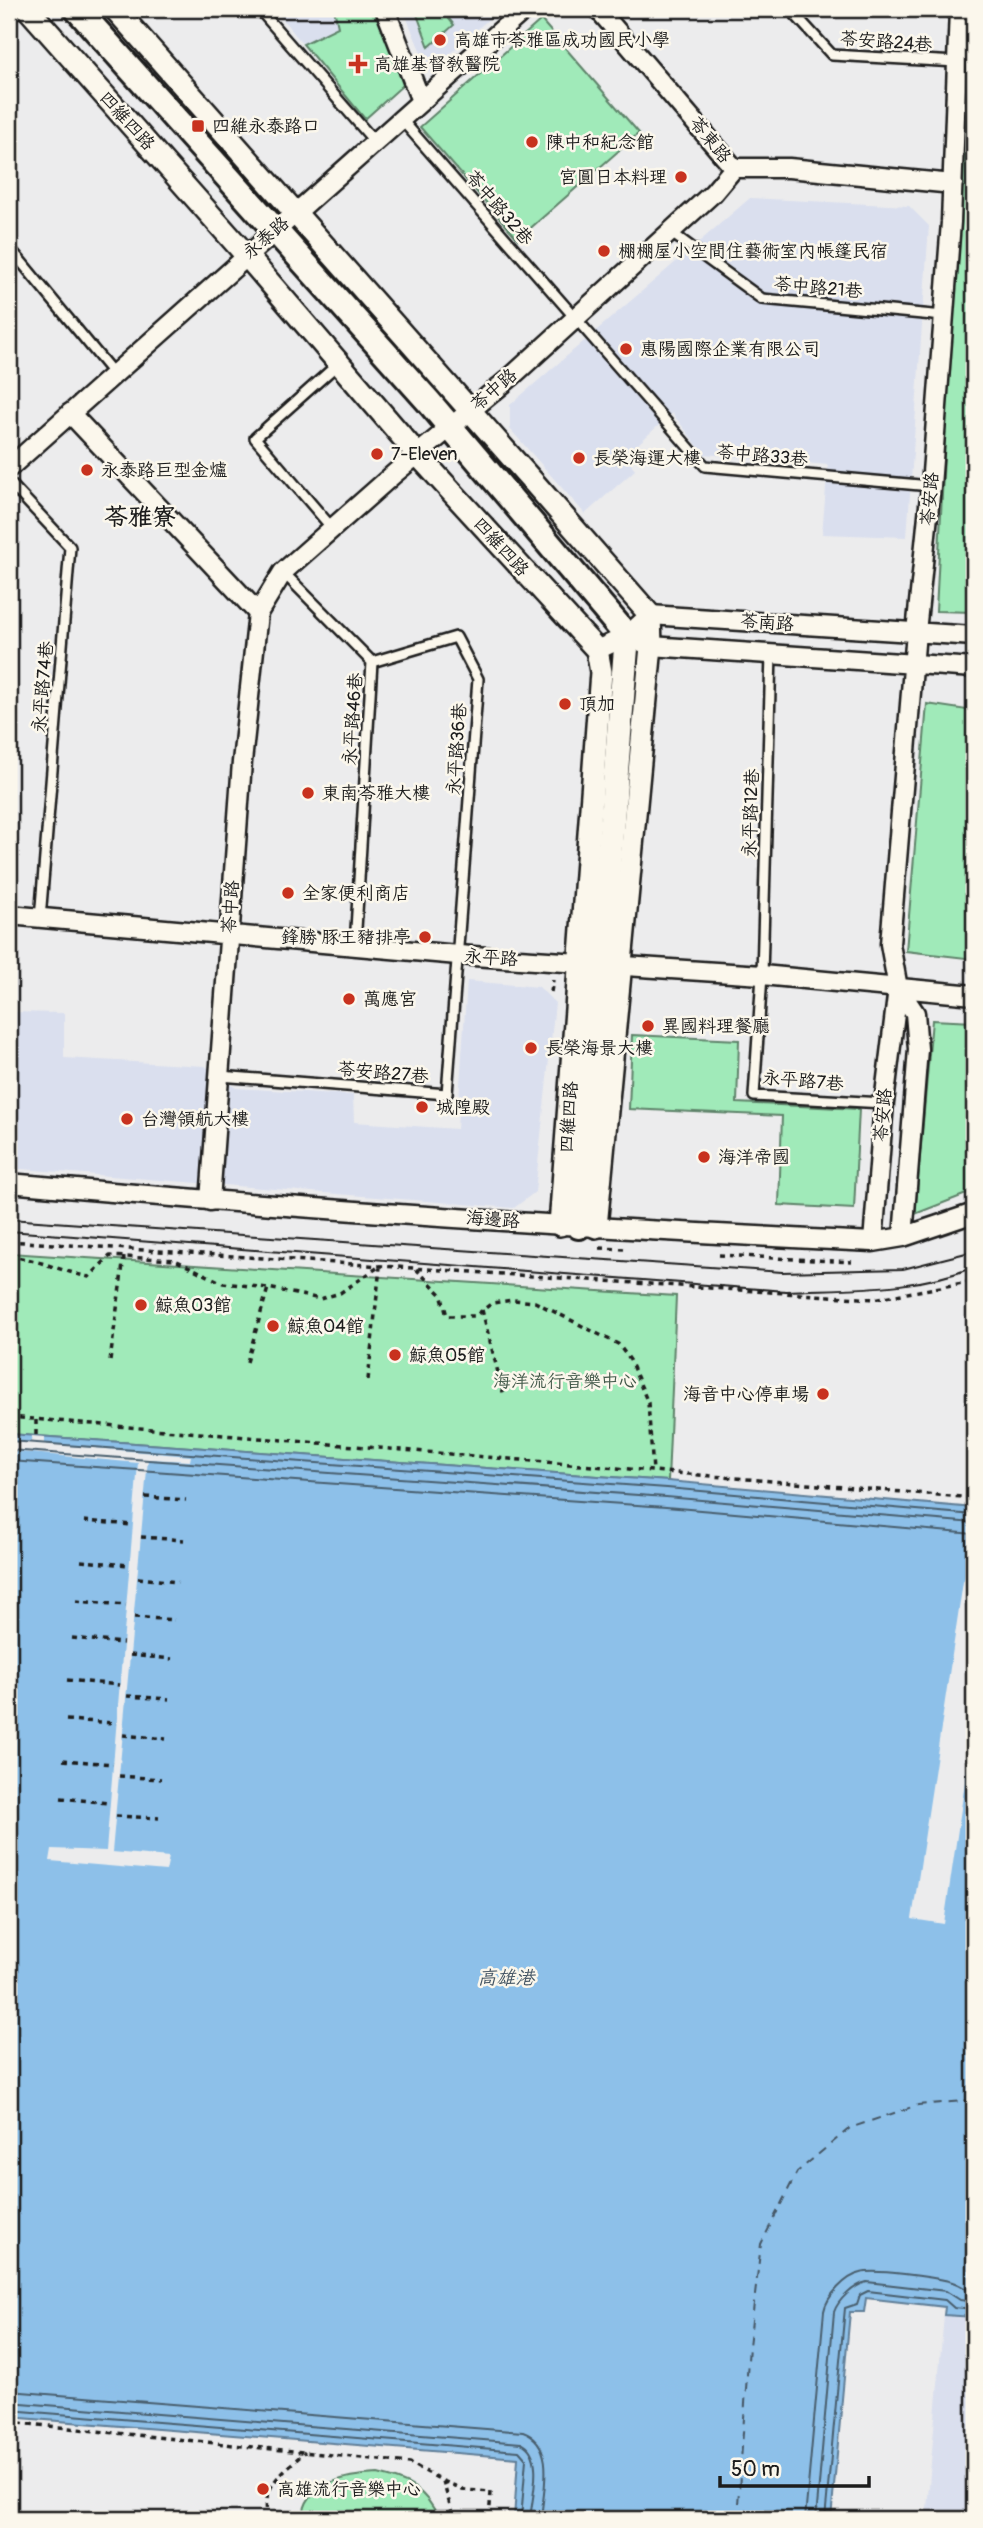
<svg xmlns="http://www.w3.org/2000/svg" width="983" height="2528" viewBox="0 0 983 2528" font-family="Pangolin,'LXGW WenKai TC',sans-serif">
<rect width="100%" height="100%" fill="#ececed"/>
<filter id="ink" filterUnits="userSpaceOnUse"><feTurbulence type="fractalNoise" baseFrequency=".0143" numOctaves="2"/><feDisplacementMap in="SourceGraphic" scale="14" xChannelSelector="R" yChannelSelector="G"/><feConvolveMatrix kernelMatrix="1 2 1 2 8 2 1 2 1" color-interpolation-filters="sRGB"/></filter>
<g filter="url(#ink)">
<path fill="#dadfee" d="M274,9H377L403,85L365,119Z
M403,9H500L429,72Z
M750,198L909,206L929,226L907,537L822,534L828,465L704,454L672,413L625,456L635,470L585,514L510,429V405Z
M467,981L539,987L555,1003L535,1192L514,1208L9,1168V1012L64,1013V1058L205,1066L236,1088L353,1095L354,1122L457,1129Z
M944,2315L974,2317V2519H926Z"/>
<path fill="#a0eab9" stroke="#5e836a" stroke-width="2" d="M334,9H377L403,85L365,119L303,44L338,27Z
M415,9H441L454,25L429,47Z
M967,9H974V612L936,611Z
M541,20L639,133L518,239L420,127Z
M927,704L974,711V959L906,951Z
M932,1020L974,1022V1191L915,1214Z
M632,1035L739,1040L737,1103L859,1109L854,1209L779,1205L782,1116L629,1109Z
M9,1253L676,1296L668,1481L9,1434Z
M378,2474C408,2481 426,2489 439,2519H303C303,2482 349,2475 378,2474Z"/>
<path fill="#8dc0e9" stroke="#607e97" stroke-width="2" d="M9,1434L668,1481L974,1508V2317L944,2315L945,2307L866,2298L864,2312H850L831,2519H514L518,2458L9,2417Z"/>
<path fill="#ececed" d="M32,1436L45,1437V1444L191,1456L190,1461L148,1459L112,1852L169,1857L166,1871L50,1861L52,1849L106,1851L138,1463L9,1451V1441L30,1443Z
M974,1555V1721L944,1924L912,1919L963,1582Z"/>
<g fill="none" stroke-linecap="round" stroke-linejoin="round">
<path stroke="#495e6e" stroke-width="2" d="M9,1441L667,1488L974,1515
M9,1450L666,1497L974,1523
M9,1461L666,1507L974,1534
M9,2391L523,2432C557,2444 543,2492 541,2519
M9,2402L521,2443C545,2453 532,2498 530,2519
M9,2410L519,2451L526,2459L521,2519
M805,2519L824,2311C827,2296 846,2276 861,2273C875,2269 933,2277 949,2281C959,2283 964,2290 974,2291
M816,2519L834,2312C838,2300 854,2285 867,2282L946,2291L960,2300L974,2302
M825,2519L845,2308L857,2304L860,2295L868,2291L945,2300L954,2308L974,2310"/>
<path stroke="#445564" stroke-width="2" stroke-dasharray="9 7" stroke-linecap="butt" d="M737,2519L749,2346L761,2244L797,2172L850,2128L918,2105L974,2100"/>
<defs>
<path id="service" d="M259,9L375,142
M790,9L832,55L957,62
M401,119L705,466L931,486
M669,231L762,299L944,316
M9,247L113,373
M9,482L70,547L40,919
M332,528L255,438L339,363
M283,572L372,662L355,946
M771,654L762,975L754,1096L884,1103
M220,1076L447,1094L478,679L456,637L372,662"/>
<path id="minor" d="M385,9L421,101
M598,9L734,168H789L953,184
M70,413L258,613
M9,468L525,9
M627,636L651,646L974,668
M597,650L627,636L650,615L974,636
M9,915L458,955L762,975L974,995
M898,988L915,1013L918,1049L903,1237
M9,1183C296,1209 585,1228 873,1242L903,1237L974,1213
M210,1201L242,762L258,613L283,572L395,473L511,377L713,193L734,168
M873,1242L884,1103L898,988L890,944L916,632L931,486L951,222L959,9"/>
<path id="tertiary" d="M28,9L246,255L417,454L597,650L601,672L560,1225
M115,9C293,212 473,412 650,615L651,646L596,1227"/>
<path id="secondary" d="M77,9L429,402L627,636L579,1226"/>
</defs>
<use href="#service" stroke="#1c1c1c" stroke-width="14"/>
<use href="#minor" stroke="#1c1c1c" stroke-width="23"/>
<use href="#tertiary" stroke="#1c1c1c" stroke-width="26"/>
<use href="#secondary" stroke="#1c1c1c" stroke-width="30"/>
<path stroke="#1c1c1c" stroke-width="3.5" stroke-dasharray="5 5" stroke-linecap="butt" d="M551,992L553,980
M9,1241L874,1299L974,1281
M600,1248L624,1249
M719,1255L852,1262
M9,1256C37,1259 61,1271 89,1277L110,1256L175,1260L223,1283L268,1288L320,1299L340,1293L377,1268
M416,1269L441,1294L447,1316H475L492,1303L513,1300L535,1302L618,1344L630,1360L648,1403L653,1471
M482,1310L504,1396
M110,1361L124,1257
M247,1362L268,1288
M368,1380L380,1267
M9,1417L974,1498
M36,1420V1436
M145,1497L186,1500
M84,1521L133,1525
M141,1537L184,1540
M81,1561L129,1565
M138,1578L178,1582
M76,1601L126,1605
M134,1617L174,1620
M72,1638L123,1643
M130,1655L172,1659
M67,1680L119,1685
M127,1696L169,1699
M66,1720L116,1723
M123,1735L166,1739
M63,1760L113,1764
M119,1776L161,1779
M61,1798L109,1803
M116,1816L159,1818
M9,2422L410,2463L443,2481L454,2519
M443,2481L465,2490L491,2492L489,2519
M268,2519C260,2486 283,2472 305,2452"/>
<use href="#service" stroke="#fbf7ec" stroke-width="9"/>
<use href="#minor" stroke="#fbf7ec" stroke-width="18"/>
<use href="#tertiary" stroke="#fbf7ec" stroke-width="21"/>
<use href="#secondary" stroke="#fbf7ec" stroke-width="24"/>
<path stroke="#1c1c1c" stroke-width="2" d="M9,1219L782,1272L903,1269L974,1251
M9,1231L786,1291C848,1288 915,1291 974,1267"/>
</g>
</g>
<g fill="#c8321e" stroke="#fbf7ec" stroke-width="2.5">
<circle cx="440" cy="40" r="7"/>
<path d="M354.5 53.5h7v7h7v7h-7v7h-7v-7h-7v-7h7z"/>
<rect x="191" y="119" width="14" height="14" rx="3.5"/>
<circle cx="532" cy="142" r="7"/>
<circle cx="681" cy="177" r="7"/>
<circle cx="604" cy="251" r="7"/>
<circle cx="626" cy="349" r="7"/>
<circle cx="377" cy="454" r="7"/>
<circle cx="579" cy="458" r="7"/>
<circle cx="87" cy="470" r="7"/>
<circle cx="565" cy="704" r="7"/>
<circle cx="308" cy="793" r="7"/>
<circle cx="288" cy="893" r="7"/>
<circle cx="425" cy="937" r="7"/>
<circle cx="349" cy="999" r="7"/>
<circle cx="648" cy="1026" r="7"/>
<circle cx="531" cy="1048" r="7"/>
<circle cx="422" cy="1107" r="7"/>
<circle cx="127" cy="1119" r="7"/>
<circle cx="704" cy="1157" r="7"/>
<circle cx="141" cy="1305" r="7"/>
<circle cx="273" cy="1326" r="7"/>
<circle cx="395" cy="1355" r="7"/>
<circle cx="823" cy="1394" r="7"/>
<circle cx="263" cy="2489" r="7"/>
</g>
<g text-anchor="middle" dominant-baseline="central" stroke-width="5" stroke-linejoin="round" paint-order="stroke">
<g font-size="18" fill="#1c1c1c" stroke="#fbf7ec" text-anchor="start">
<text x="454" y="40">高雄市苓雅區成功國民小學</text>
<text x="374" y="64">高雄基督教醫院</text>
<text x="212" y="126">四維永泰路口</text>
<text x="546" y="142">陳中和紀念館</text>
<text x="667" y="177" text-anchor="end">宮圓日本料理</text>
<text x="618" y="251">棚棚屋小空間住藝術室內帳篷民宿</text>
<text x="640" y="349">惠陽國際企業有限公司</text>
<text x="391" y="454">7-Eleven</text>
<text x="593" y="458">長榮海運大樓</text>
<text x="101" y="470">永泰路巨型金爐</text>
<text x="579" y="704">頂加</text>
<text x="322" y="793">東南苓雅大樓</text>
<text x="302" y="893">全家便利商店</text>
<text x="411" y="937" text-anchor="end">鋒勝 豚王豬排亭</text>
<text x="363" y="999">萬應宮</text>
<text x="662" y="1026">異國料理餐廳</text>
<text x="545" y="1048">長榮海景大樓</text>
<text x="436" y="1107">城隍殿</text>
<text x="141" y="1119">台灣領航大樓</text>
<text x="718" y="1157">海洋帝國</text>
<text x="155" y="1305">鯨魚03館</text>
<text x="287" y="1326">鯨魚04館</text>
<text x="409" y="1355">鯨魚05館</text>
<text x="809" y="1394" text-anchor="end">海音中心停車場</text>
<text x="277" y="2489">高雄流行音樂中心</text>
</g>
<g font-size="18" fill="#1c1c1c" stroke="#fbf7ec">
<text transform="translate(886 42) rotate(4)">苓安路24巷</text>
<text transform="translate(127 121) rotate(48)">四維四路</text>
<text transform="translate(710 140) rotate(50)">苓東路</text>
<text transform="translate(499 208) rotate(49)">苓中路32巷</text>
<text transform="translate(266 238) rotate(-41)">永泰路</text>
<text transform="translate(818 288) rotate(5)">苓中路21巷</text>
<text transform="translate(494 390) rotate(-41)">苓中路</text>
<text transform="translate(762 456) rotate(5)">苓中路33巷</text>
<text transform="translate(930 499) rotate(-85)">苓安路</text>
<text transform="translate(501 547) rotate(48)">四維四路</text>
<text transform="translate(767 623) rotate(4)">苓南路</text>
<text transform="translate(43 687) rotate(-85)">永平路74巷</text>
<text transform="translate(353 719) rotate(-86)">永平路46巷</text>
<text transform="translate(457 749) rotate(-86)">永平路36巷</text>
<text transform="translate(751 813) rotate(-88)">永平路12巷</text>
<text transform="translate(231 907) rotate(-86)">苓中路</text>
<text transform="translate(491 958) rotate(4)">永平路</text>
<text transform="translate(383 1073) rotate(5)">苓安路27巷</text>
<text transform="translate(803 1081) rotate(5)">永平路7巷</text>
<text transform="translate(883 1115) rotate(-85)">苓安路</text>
<text transform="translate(569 1117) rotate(-86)">四維四路</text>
<text transform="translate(493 1220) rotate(4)">海邊路</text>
</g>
<g font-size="18" fill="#445a4b" stroke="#fbf7ec">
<text x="565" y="1381">海洋流行音樂中心</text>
</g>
<g font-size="19" font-style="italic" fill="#445564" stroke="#fbf7ec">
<text x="506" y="1978">高雄港</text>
</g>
<g font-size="24" font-weight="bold" fill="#1c1c1c" stroke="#fbf7ec">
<text x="140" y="517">苓雅寮</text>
</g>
</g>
<rect width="983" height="2528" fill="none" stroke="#fbf7ec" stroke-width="35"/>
<rect x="18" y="18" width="948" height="2493" fill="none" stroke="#1c1c1c" stroke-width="2.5" filter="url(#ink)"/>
<path d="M720 2476v10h149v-10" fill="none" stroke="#1c1c1c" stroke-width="3.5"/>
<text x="731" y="2476" font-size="21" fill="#1c1c1c" stroke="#fbf7ec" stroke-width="5" paint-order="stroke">50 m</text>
</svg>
